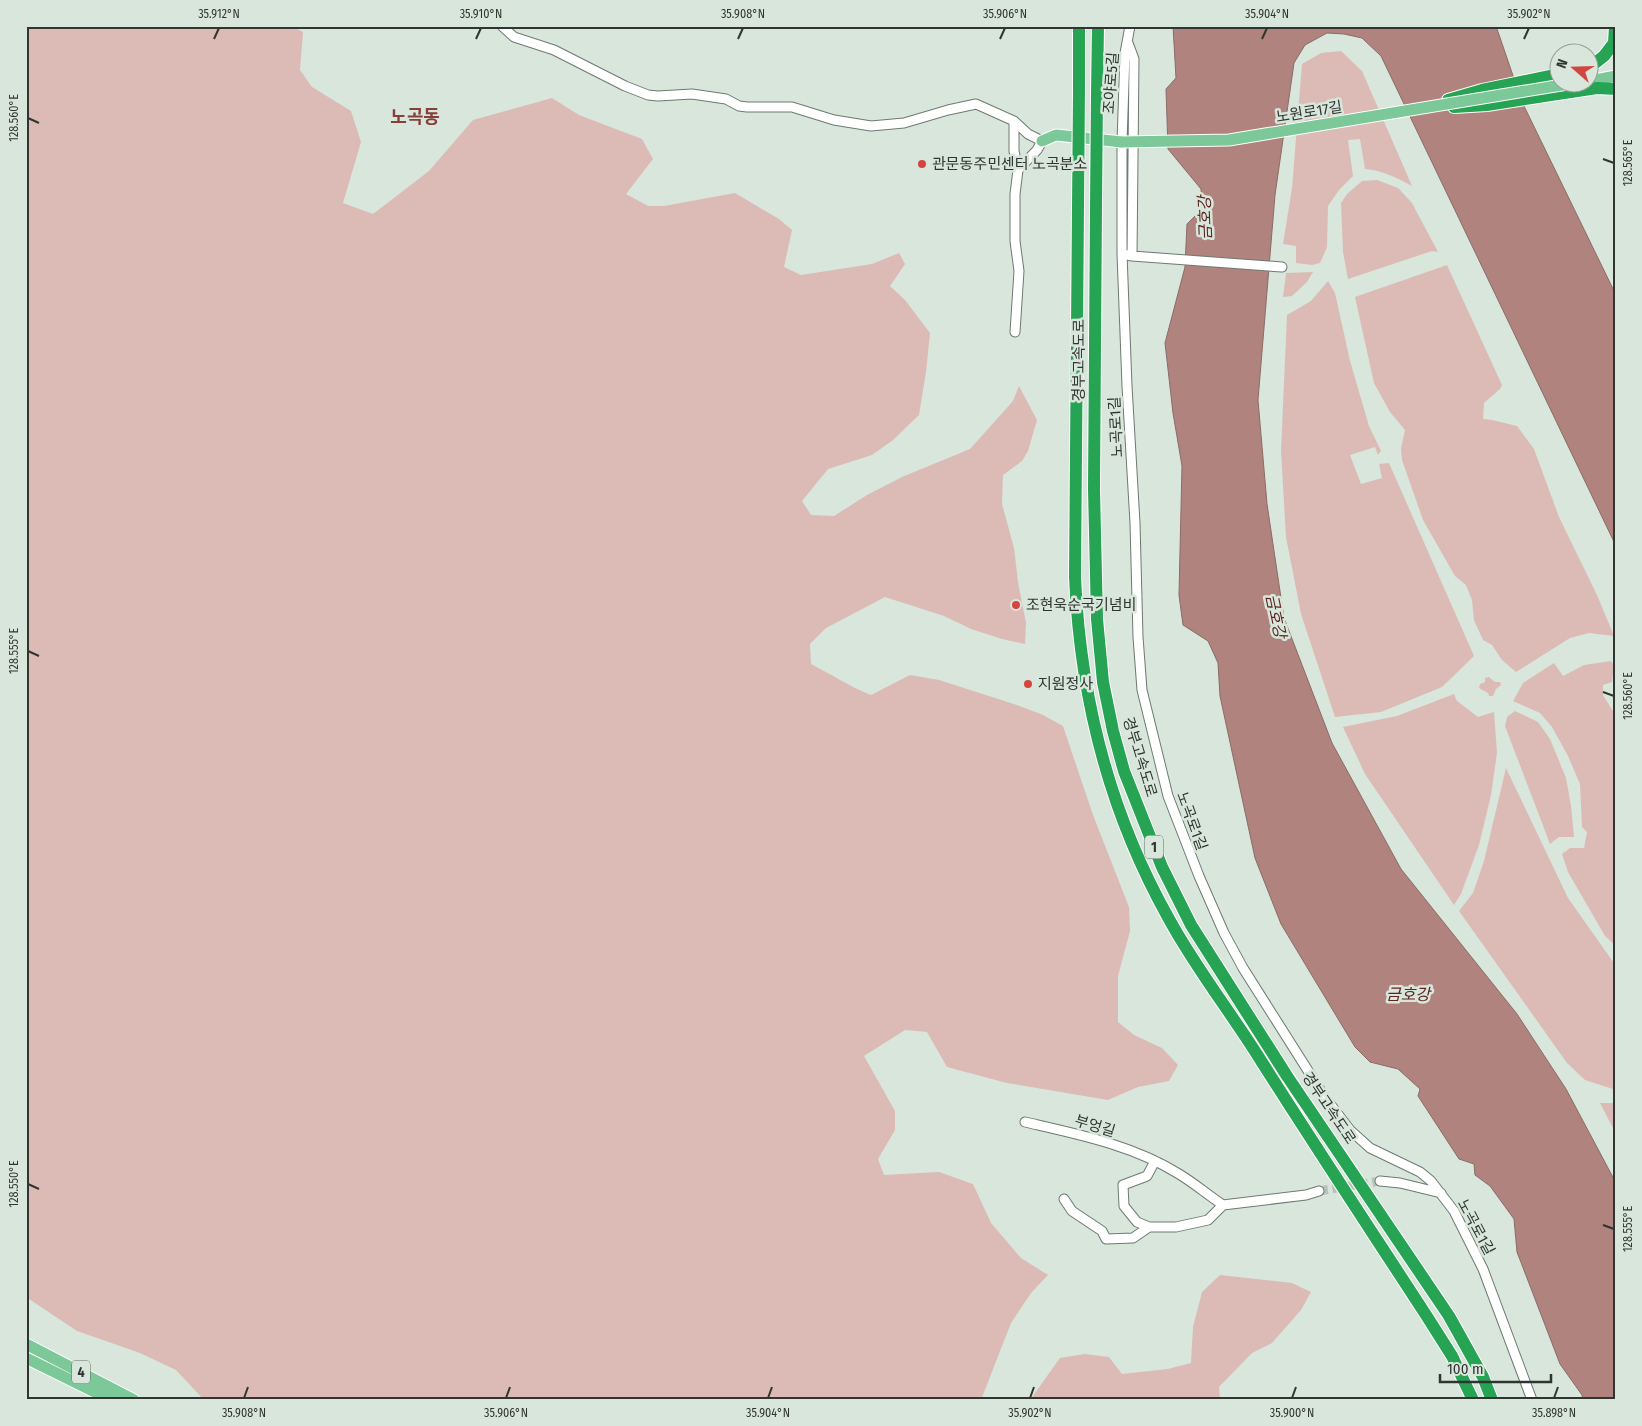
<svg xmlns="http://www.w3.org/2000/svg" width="1642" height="1426" viewBox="0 0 1642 1426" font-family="'Fira Sans Condensed','Noto Sans KR',sans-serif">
<rect width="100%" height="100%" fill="#d8e6db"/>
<path fill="#dcbbb7" d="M26,26H292L303,32L300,70L312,87L351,111L361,142L343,203L373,214L429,171L473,120L552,98L579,115L642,139L653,159L626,194L648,206H664L735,193L779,219L792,230L784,267L801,275L872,264L899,253L905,264L890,286L905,300L930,333L926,372L919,415L893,440L872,455L828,469L802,501L811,515L834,516L867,495L902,477L970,449L1013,401L1019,386L1037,420L1028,451L1022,461L1003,475L1002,504L1014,548L1018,582L1026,623L1025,644L1002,639L971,629L944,616L885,597L826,628L810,644L811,664C831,674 850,687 871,695L910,675L939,680L1017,705L1043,715L1063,726L1093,815L1129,907L1130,931L1118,976V1022L1134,1035L1162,1048L1178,1065L1169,1081L1138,1087L1108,1100L1007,1083L947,1067L927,1032L905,1030L864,1056L895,1111V1130L878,1159L884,1175L939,1172L973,1184L991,1223L1021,1258L1048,1275L1031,1293L1011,1323L981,1400H204L176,1370L140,1353L77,1331L26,1297Z
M1341,51L1362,71L1412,186C1397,178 1382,170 1365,169L1360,139L1348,140L1353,176L1339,190L1328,206L1327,247L1320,263L1312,265L1296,263V246L1283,244L1292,188L1302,64L1321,53Z
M1377,180L1398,188L1412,203L1438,252L1432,251L1348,279L1343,252L1341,203L1347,194L1362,181Z
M1447,265L1502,385L1500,389L1484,403L1483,419L1492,420L1517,426L1534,449L1559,517L1597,595L1614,636L1589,633L1570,638L1516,672L1502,660L1492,645L1483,640L1474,620L1472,600L1466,585L1455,576L1423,520L1402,460L1401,448L1405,430L1390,412L1374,383L1355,297Z
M1313,272L1307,282L1292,296L1283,297L1286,273Z
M1328,281L1335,293L1350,361L1369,426L1381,451L1378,455L1375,447L1350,455L1361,484L1382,478L1379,464L1389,463L1474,656L1442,687L1381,712L1335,717L1301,614L1286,537L1281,451L1287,315L1311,301Z
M1611,661L1614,665L1612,682L1603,685V695L1616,716V946L1605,936L1568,872L1562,854L1570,848H1584L1587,832L1582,827L1580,784L1568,756L1552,727L1540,713L1513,701L1523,683L1554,663L1563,676L1584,665Z
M1489,677L1495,682H1500L1501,685L1496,689L1493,696H1489L1488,693L1479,688L1480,684L1485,682V678Z
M1454,694L1457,701L1478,717L1494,712L1497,753L1491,795L1479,845L1461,894L1454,905L1365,774L1343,727L1397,716Z
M1515,711L1538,722L1550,739L1566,778L1571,806L1574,837H1559L1550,844L1505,726L1507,717Z
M1506,768L1568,898L1616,966V1090L1585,1080L1567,1063L1459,911L1473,893L1484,861Z
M1600,1103H1616V1134Z
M1220,1275L1292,1283L1311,1292L1301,1310L1272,1343L1252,1353L1219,1387L1220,1400H1030L1060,1358L1085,1354L1109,1357L1122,1374L1168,1369L1191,1363L1193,1327L1202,1292Z"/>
<path fill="#b0837e" stroke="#8a6c67" d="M1173,26H1496L1522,102L1616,295V546L1381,56L1362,38L1344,34L1327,33L1305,45L1294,63L1275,195L1258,400L1267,504L1284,618L1332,743L1401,869L1517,1014L1566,1089L1616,1183V1400H1583L1582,1395L1560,1364L1517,1252L1514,1219L1490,1186L1475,1175L1474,1164L1459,1159L1418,1096L1420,1089L1398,1069L1370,1062L1355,1047L1281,924L1255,858L1220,696L1218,663L1208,641L1183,625L1179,595L1182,466L1173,413L1165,343L1185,267L1187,224L1202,209L1201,189L1168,149L1166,89L1176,78Z"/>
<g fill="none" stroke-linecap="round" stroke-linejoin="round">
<path stroke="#b6c3b9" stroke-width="9" stroke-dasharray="9 4.5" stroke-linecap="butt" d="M1319,1191L1380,1181"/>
<defs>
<path id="minor" d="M502,26L514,37L554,50L625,86L648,95L658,96L692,94L726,99L739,106L747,107H792L834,120L871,126L904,123L948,110L976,104L1014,121L1028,134L1042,141L1037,150L1018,170L1015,194V241L1019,271L1015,332
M1130,26L1125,53L1122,142V254L1127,386L1135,523L1138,637L1142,690L1168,796L1199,876L1224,933L1243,968L1324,1096L1350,1130L1370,1148L1420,1172L1431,1181L1454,1211L1483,1269L1532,1400
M1014,121V151L1018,170
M1122,254L1132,256L1134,59L1128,43
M1132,256L1282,267
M1025,1122C1077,1134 1133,1145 1179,1174C1194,1183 1208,1195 1223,1205
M1380,1181L1400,1183L1441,1193
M1064,1199L1072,1211L1102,1231L1106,1239L1133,1238L1149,1227H1176L1208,1220L1223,1205L1306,1195L1319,1191
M1149,1227L1137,1222L1124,1206L1123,1185L1147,1176L1155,1161"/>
<path id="major" d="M1590,81L1616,76
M1042,141L1056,135L1122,142
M26,1344L134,1400
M26,1358L111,1400"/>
<path id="highway" d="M1590,67L1604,56L1614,43L1615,26
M1079,91V26
M1097,94L1098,26
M1448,100L1482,90L1560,74
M1454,107L1487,105L1597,88L1616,89
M1078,206L1075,577C1080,697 1110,814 1169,919C1195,967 1229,1010 1258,1056C1313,1143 1370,1229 1426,1315L1452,1356L1473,1400
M1096,206L1094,489L1097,619L1103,682L1113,731L1124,771L1162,867L1191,925L1287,1076L1449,1316L1483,1377L1492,1400"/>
</defs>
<use href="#minor" stroke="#6e7a70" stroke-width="11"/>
<use href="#major" stroke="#fff" stroke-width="13"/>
<use href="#highway" stroke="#fff" stroke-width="14"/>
<use href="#minor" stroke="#fff" stroke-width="9"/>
<use href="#major" stroke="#7dc898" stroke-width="11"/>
<use href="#highway" stroke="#26a453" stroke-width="12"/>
<defs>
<path id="major-bridge" d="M1122,142L1229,140L1580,82"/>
<path id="highway-bridge" d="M1078,206L1079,91
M1096,206L1097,94"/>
</defs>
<use href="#major-bridge" stroke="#fff" stroke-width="13" stroke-linecap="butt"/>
<use href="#highway-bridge" stroke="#fff" stroke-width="14" stroke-linecap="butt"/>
<use href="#major-bridge" stroke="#7dc898" stroke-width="11"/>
<use href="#highway-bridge" stroke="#26a453" stroke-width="12"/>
</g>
<path fill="none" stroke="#303531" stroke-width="2" d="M214,39L219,28M476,39L481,28M738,39L743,28M1000,39L1005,28M1262,39L1267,28M1524,39L1529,28M28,118L39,123M1603,159L1614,163M28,651L39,656M1603,692L1614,696M28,1184L39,1189M1603,1225L1614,1229M244,1398L248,1387M506,1398L510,1387M768,1398L772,1387M1030,1398L1034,1387M1292,1398L1296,1387M1554,1398L1558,1387"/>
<g fill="#d3453f" stroke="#d8e6db" stroke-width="2">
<circle cx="922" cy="164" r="5"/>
<circle cx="1016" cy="605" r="5"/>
<circle cx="1028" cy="684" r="5"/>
</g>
<g text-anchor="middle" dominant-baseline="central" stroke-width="5" stroke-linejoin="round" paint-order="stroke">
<g fill="#d8e6db" stroke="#626a64" stroke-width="1">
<rect x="1145" y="835.5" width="18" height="23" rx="4"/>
<rect x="72" y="1360.5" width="18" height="23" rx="4"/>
</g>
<g font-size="14" font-weight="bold" fill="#303531">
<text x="1154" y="847">1</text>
<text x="81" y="1372">4</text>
</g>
<g font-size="15" fill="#303531" stroke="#d8e6db">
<text transform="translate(1111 83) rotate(-86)">조야로5길</text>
<text transform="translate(1309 112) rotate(-9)">노원로17길</text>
<text transform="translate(1079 360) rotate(-90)">경부고속도로</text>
<text transform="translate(1116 427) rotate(-93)">노곡로1길</text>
<text transform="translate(1140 757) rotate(73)">경부고속도로</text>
<text transform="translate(1192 821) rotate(70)">노곡로1길</text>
<text transform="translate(1329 1108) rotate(56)">경부고속도로</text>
<text transform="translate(1095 1126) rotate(17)">부엉길</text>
<text transform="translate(1476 1227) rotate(62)">노곡로1길</text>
</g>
<g font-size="15" fill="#303531" stroke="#d8e6db" text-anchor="start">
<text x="932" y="164">관문동주민센터 노곡분소</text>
<text x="1026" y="605">조현욱순국기념비</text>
<text x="1038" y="684">지원정사</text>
</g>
<g font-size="16" font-style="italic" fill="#5e2420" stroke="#d8e6db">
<text transform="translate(1205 218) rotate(-92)">금호강</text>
<text transform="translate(1276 616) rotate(78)">금호강</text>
<text x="1408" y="994">금호강</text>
</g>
<g font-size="18" font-weight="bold" fill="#873f39" stroke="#d8e6db">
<text x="415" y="117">노곡동</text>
</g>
</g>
<rect width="1642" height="1426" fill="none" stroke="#d8e6db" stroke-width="55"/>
<g transform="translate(1574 68) rotate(290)"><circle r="24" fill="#d8e6db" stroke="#959f97"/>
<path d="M0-4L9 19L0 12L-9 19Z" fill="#d3453f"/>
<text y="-8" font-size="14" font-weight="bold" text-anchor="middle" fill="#303531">N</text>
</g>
<path d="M1440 1374v8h111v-8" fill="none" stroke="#303531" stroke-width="2.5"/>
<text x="1447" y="1374" font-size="15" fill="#303531" stroke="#d8e6db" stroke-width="4" paint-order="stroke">100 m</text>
<rect x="28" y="28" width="1586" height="1370" fill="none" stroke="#303531" stroke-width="2"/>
<g font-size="12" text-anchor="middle" fill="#303531">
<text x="219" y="18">35.912°N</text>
<text x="481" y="18">35.910°N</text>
<text x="743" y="18">35.908°N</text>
<text x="1005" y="18">35.906°N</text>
<text x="1267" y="18">35.904°N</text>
<text x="1529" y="18">35.902°N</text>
<text transform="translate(14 118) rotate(-90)" y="4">128.560°E</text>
<text transform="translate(1628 163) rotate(-90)" y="4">128.565°E</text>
<text transform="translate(14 651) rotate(-90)" y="4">128.555°E</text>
<text transform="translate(1628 696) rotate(-90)" y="4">128.560°E</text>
<text transform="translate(14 1184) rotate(-90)" y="4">128.550°E</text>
<text transform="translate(1628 1229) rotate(-90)" y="4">128.555°E</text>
<text x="244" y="1417">35.908°N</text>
<text x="506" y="1417">35.906°N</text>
<text x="768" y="1417">35.904°N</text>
<text x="1030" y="1417">35.902°N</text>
<text x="1292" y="1417">35.900°N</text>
<text x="1554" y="1417">35.898°N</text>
</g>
</svg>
